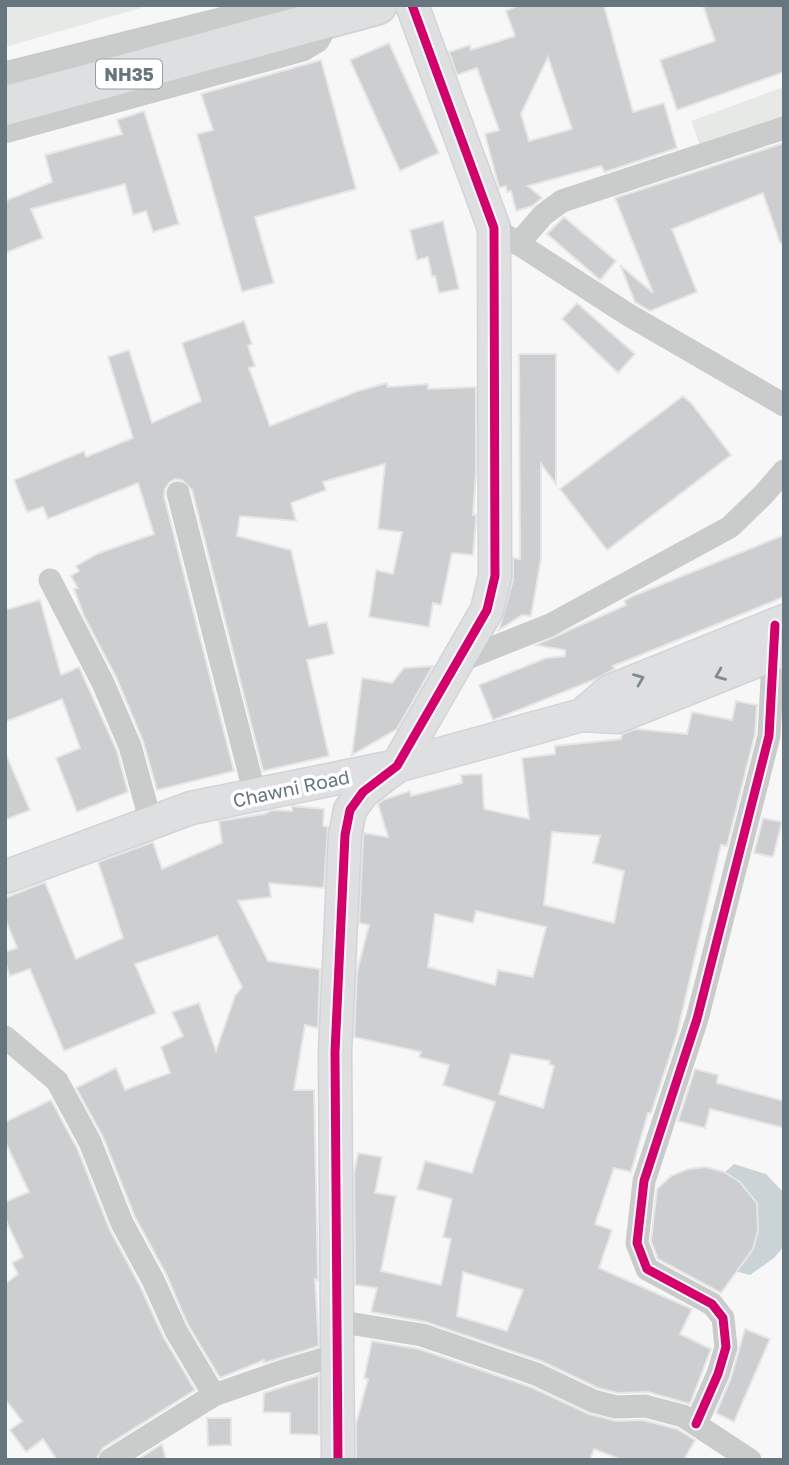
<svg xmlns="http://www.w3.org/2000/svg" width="789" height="1465" viewBox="0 0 789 1465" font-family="'Golos Text',sans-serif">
<rect width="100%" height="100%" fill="#f7f7f7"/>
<path fill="#e6e9e5" d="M5,5H151L5,47Z
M784,87V118L701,148L691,121Z"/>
<path fill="#cad3d5" d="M734,1164L766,1174L784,1193V1246L774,1258L750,1275L712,1265L723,1174Z"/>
<path fill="#cdcecf" stroke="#e6e6e6" stroke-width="2" fill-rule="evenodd" d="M519,5H604L633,112L664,103L677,148L605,172L601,166L528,186L542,198L532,206L516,211L511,191L507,192L506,186L499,188L485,134L499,130L477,68L457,75L449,52L470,45L471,50L515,36L506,11ZM548,57L572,129L529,141L521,114Z
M703,5H784V72L677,110L660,60L715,41Z
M389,43L439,153L400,171L350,60Z
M321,60L356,189L255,217L274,283L242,292L197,134L213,130L201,94Z
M144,111L179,224L153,232L146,211L133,215L125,184L31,209L43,238L5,253V201L52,182L45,155L122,134L117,120Z
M784,143V243H780L763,193L672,229L697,292L650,311L635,302L620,265L653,293L615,198Z
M564,217L616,261L600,280L547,234Z
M443,221L459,289L439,293L435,276L432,277L428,257L417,260L410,230Z
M577,303L635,354L618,373L562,319Z
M244,321L252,344L248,346L255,366L249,368L270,426L358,391L387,383L388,387L428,384V389L476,387V474L473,515H476V521L473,555L452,553L441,605L433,603L429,627L369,617L376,570L393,574L402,532L378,529L385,464L323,482L326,490L291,503L296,521L240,516L237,536L291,550L309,626L327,622L334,654L307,660L329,756L263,771L192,490L182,480L175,479L169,483L165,489L164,496L234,771L157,790L143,741L116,677L84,616L74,589L78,588L71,576L79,571L76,566L99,553L154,534L138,483L48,519L43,507L27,512L14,480L84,451L86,457L133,438L108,357L129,350L152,423L201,401L182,343Z
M519,354H556V484L541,464V559L531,616L522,615L499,630L513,580V558L520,559Z
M683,396L691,403L731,455L607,550L560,489Z
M784,535V597L613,666L615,669L596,679L493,720L479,685L546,658L565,656V650L536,645L626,605L624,601L633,596Z
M40,600L61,675L79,667L117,751L128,792L77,812L56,758L80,748L62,699L5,722V610Z
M433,666L397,729L352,755L362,678L392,683L404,668Z
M736,701L757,705L755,734L727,846L721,845L677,1034L651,1113H648L631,1172L614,1168L595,1224L612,1230L599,1268L692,1309L680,1334L711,1349L690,1404L648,1392L618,1393L598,1388L541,1361L426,1322L371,1312L377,1288L355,1285L354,1173L358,1153L382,1157L375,1193L396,1196L381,1271L441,1285L451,1239L443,1237L452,1199L417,1189L425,1161L472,1173L495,1102L443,1085L449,1065L419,1057L421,1052L354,1037L357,972L369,925L359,923L363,837L364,833L388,837L378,804L383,800L410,791L411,796L462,783L461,775L482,774L484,809L529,819L522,758L555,754V746L621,739L622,734L636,729L687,734L692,712L732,720ZM552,832L600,836L593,863L624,871L614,923L544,905ZM476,911L546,927L533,977L498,970L495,985L428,967L435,914L473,923ZM511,1054L550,1061L549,1064L554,1066L543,1108L499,1094ZM463,1272L523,1290L507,1331L457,1316Z
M5,752L30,810L5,820Z
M292,806L324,809L323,826L328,827L324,888L269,883L271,897L238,901L268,961L320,969L318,1028L305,1025L294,1090H314L318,1280L315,1279L319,1346L264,1363V1360L220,1378L188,1325L166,1274L135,1217L103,1137L76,1088L116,1068L125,1090L170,1073L161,1047L183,1036L172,1012L199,1003L216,1051L235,996L242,987L217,936L135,964L156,1013L64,1051L30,969L10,976L5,962V952L17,948L5,918V898L45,882L76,959L123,938L98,862L153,842L162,869L222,843L219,821L264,814L272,810L292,811Z
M763,818L782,822L773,857L754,853Z
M695,1069L718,1075L717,1083L784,1101V1128L710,1109L705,1128L678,1121Z
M51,1100L77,1148L110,1230L140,1286L164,1338L195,1390L103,1448L96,1460H57L43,1439L26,1452L10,1430L22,1421L5,1399V1284L18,1274L12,1263L23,1257L5,1218V1202L29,1192L5,1141V1122Z
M706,1167L724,1172L740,1182L757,1203L758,1231L753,1249L721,1293L658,1259L651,1241L657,1189L671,1176L688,1169Z
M745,1329L770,1339L734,1422L716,1413L731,1378Z
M372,1341L419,1349L531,1387L589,1414L616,1421L643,1420L677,1429L695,1440L684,1460H622L594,1449L590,1460H356V1424L368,1379L364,1378Z
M319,1375V1435L290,1434V1413L263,1412L264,1393Z
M207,1418H231V1445L208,1446Z
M162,1444L166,1460H137Z"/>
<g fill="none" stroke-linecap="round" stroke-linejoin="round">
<defs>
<path id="secondary" d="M582,715L610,691L784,621
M5,877L191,808L397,766L582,715L617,717L784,650
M338,1460L335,1052L345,835L350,810L363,792L397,766L487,610L495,576L494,228L412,5"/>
<path id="highway" d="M5,106L377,5"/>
</defs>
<use href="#secondary" stroke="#d3d4d5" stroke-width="35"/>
<use href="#highway" stroke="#d3d4d4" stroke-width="42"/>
<path stroke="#cacccc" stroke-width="23" d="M5,73L268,7C295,6 307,5 330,19L318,41L303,50L5,132
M494,228L627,314L784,405
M518,244L543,215L562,201L784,128
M178,493L255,795
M50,580L103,683L130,746L151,823
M457,662L550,625L730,527L763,495L784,471
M5,1037L57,1081L90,1142L122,1223L153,1280L176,1331L214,1395
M336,1321L422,1335L536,1374L593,1401L616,1407L645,1406L683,1416L750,1460
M696,1424L718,1374L726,1347L723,1318L712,1304L647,1269L637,1243L644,1181L697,1019L769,736L774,642
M110,1460L214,1395L283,1371L337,1355"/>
<use href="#secondary" stroke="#dedfe0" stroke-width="32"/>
<use href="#highway" stroke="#dedfe0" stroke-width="38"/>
<defs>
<path id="cycleway" d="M696,1424L718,1374L726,1347L723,1318L712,1304L647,1269L637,1243L644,1181L697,1019L769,736L775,625
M338,1460L335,1052L345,835L350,810L363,792L397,766L487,610L495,576L494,228L412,5"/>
</defs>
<use href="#cycleway" stroke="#fff" stroke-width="13"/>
<use href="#cycleway" stroke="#d6006c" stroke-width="9"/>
</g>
<defs><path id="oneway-chevron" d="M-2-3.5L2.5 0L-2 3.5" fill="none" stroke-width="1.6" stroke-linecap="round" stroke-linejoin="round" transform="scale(1.75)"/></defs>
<g stroke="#7e8b92">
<use href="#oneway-chevron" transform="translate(720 675) rotate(158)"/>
<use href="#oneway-chevron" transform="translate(639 679) rotate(-22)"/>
</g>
<g text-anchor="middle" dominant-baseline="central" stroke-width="7" stroke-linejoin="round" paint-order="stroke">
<rect fill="#fff" stroke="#949fa5" stroke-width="2" x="96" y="59.5" width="66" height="29" rx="5"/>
<g font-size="18" font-weight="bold" fill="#66767f">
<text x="129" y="74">NH35</text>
</g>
<g font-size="19" fill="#66767f" stroke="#fff">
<text transform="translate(291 788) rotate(-12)">Chawni Road</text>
</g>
</g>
<rect width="789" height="1465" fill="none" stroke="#66767f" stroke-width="14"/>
</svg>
